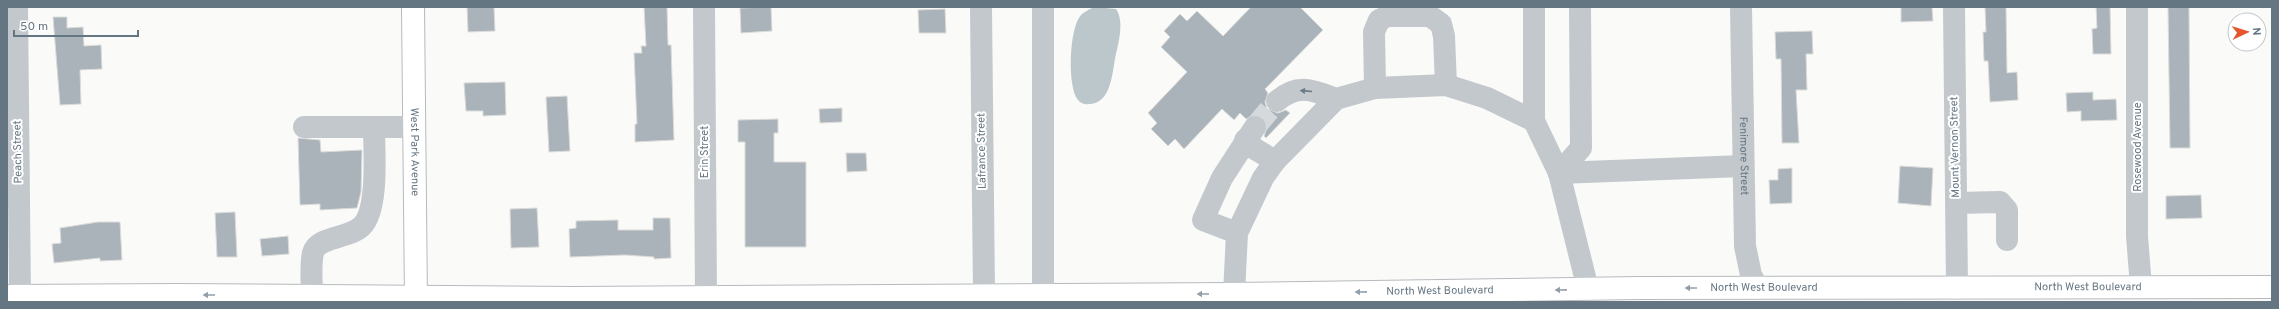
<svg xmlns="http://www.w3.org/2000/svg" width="2279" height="309" viewBox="0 0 2279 309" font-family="Overpass,sans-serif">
<rect width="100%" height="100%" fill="#fafaf8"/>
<path fill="#bbc7cb" d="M1094,7L1116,9C1125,22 1118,44 1115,59C1112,76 1110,104 1089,104C1085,105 1080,103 1078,100C1067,87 1069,28 1081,15C1084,12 1090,9 1094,7Z"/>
<path fill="#aab3b9" stroke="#dcdcda" d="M467,7H494L495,31L468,32Z
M644,7H667L668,45H671L674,140L635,142V124H637L634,53H642L641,46H646Z
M771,7L772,31L741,33L740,8Z
M1251,7H1300L1323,30L1265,89L1268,93L1265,102L1267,109L1278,113L1286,110L1290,113L1266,138L1264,136L1267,127L1262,117L1255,115L1246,119L1240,113L1234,120L1222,109L1184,149L1175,139L1168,146L1151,129L1157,123L1148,113L1187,72L1161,47L1170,37L1164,31L1180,14L1187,21L1197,11L1223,36Z
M1901,7H1932L1933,21L1901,22Z
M1985,7H2006L2007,73L2017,72L2018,100L1990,102L1988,61H1984L1983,32H1986Z
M2096,7H2110L2111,54H2093L2092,29L2097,28Z
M2168,7H2189L2190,148H2170Z
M945,9L946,33H919L918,10Z
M53,17H67V28L83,27L84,46L101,45L102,69L80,70L81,104L60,105Z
M1812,31L1813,54H1806L1807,90H1796L1799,143H1782L1781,59H1776L1775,32Z
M505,82L506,115L483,116V111H466L464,83Z
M2093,92V100L2116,99L2117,120L2081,121V111L2067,112L2066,93Z
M567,96L570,151L549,152L546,97Z
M842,108V122L820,123L819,109Z
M778,119V133H774V162H806V247H745V142H738V120Z
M298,138L320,140L321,152L362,150L361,192L357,208L320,210V204L300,205Z
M846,153H866L867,171L847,172Z
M1900,166L1933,168L1931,206L1898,203Z
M1792,168V203L1770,204L1769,180H1778V169Z
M2201,195L2202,218L2166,219V196Z
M537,208L539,247L511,248L510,209Z
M235,212L237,257H217L215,213Z
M653,218H670L671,258L654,259V257L625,255L570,257L569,229L576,228V221L618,220V230H653Z
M98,222H120L122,260L100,261V258L54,263L52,244L61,243L60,228Z
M288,236L289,254L262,256L260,239Z"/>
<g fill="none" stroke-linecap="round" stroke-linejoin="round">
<path stroke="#d5d9db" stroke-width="22" stroke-dasharray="22 11" stroke-linecap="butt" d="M1255,127L1277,101"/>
<defs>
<g id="major">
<path id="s2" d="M413,7L416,302"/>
<path id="s3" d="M7,296L176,295L575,298L1234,294L1640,288L2272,287"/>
</g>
</defs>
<use href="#major" stroke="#b5babe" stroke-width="24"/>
<g stroke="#c3c8cc" stroke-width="22">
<path d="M17,7L20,296"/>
<path d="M704,7L706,297"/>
<path d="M981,7L984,295"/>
<path d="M1043,7V295"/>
<path d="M1534,7V121"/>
<path id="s1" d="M1741,7L1745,246L1751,275L1758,288"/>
<path d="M1954,7L1957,288"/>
<path d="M2137,7V236L2141,287"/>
<path d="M1375,88L1374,32L1379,20L1388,16H1430L1441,24L1444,36L1446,85"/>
<path d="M1277,101C1298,83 1313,90 1336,99"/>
<path d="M304,127H414"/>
<path d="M1245,140L1255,149L1275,161"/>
<path d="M1559,173L1743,166"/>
<path d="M1559,173L1581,148L1580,7"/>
<path d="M1956,203L2000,202L2007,210V240"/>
<path d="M1237,233L1203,220L1222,178L1255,127"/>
<path d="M1234,294L1237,233L1263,178L1275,161L1336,99L1375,88L1446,85L1487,98L1534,121L1559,173L1588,289"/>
<path d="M312,296C312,282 310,266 313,253C317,236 349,239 362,226C379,209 374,150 374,127"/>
</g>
<use href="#major" stroke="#fff" stroke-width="22"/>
</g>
<defs><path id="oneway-solid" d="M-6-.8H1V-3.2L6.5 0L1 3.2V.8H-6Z"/></defs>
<use fill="#6a7a87" href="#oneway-solid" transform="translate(1306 91) rotate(-175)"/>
<g fill="#939fa8">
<use href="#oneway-solid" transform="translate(1691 288) rotate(180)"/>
<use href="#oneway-solid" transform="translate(1561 290) rotate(179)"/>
<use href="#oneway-solid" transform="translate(1361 292) rotate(179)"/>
<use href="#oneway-solid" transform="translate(1203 294) rotate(180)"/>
<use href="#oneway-solid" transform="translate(209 295) rotate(-180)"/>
</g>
<g text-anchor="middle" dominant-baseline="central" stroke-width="4" stroke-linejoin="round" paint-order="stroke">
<g font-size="11" fill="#657683" stroke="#fff">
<text transform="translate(1955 147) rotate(-91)">Mount Vernon Street</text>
<text transform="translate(2138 147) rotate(-90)">Rosewood Avenue</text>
<text transform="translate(982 151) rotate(-91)">Lafrance Street</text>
<text transform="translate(18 152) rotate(-91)">Peach Street</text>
<text stroke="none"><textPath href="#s2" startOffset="145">West Park Avenue</textPath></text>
<text transform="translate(705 152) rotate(-90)">Erin Street</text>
<text stroke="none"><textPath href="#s1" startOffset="149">Fenimore Street</textPath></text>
<text stroke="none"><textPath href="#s3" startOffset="1757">North West Boulevard</textPath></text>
<text stroke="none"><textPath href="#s3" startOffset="2081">North West Boulevard</textPath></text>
<text stroke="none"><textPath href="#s3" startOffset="1433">North West Boulevard</textPath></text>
</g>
</g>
<rect width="2279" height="309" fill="none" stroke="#657683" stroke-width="16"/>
<g transform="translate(2247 32) rotate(86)"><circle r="19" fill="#ffffff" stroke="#c1c8cd"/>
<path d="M0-3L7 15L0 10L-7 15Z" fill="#e4572e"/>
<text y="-6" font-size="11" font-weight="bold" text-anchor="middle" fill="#657683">N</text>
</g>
<path d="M14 30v6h124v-6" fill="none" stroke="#657683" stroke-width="2"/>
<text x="20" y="30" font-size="12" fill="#657683" stroke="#ffffff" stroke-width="3" paint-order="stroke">50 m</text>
</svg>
